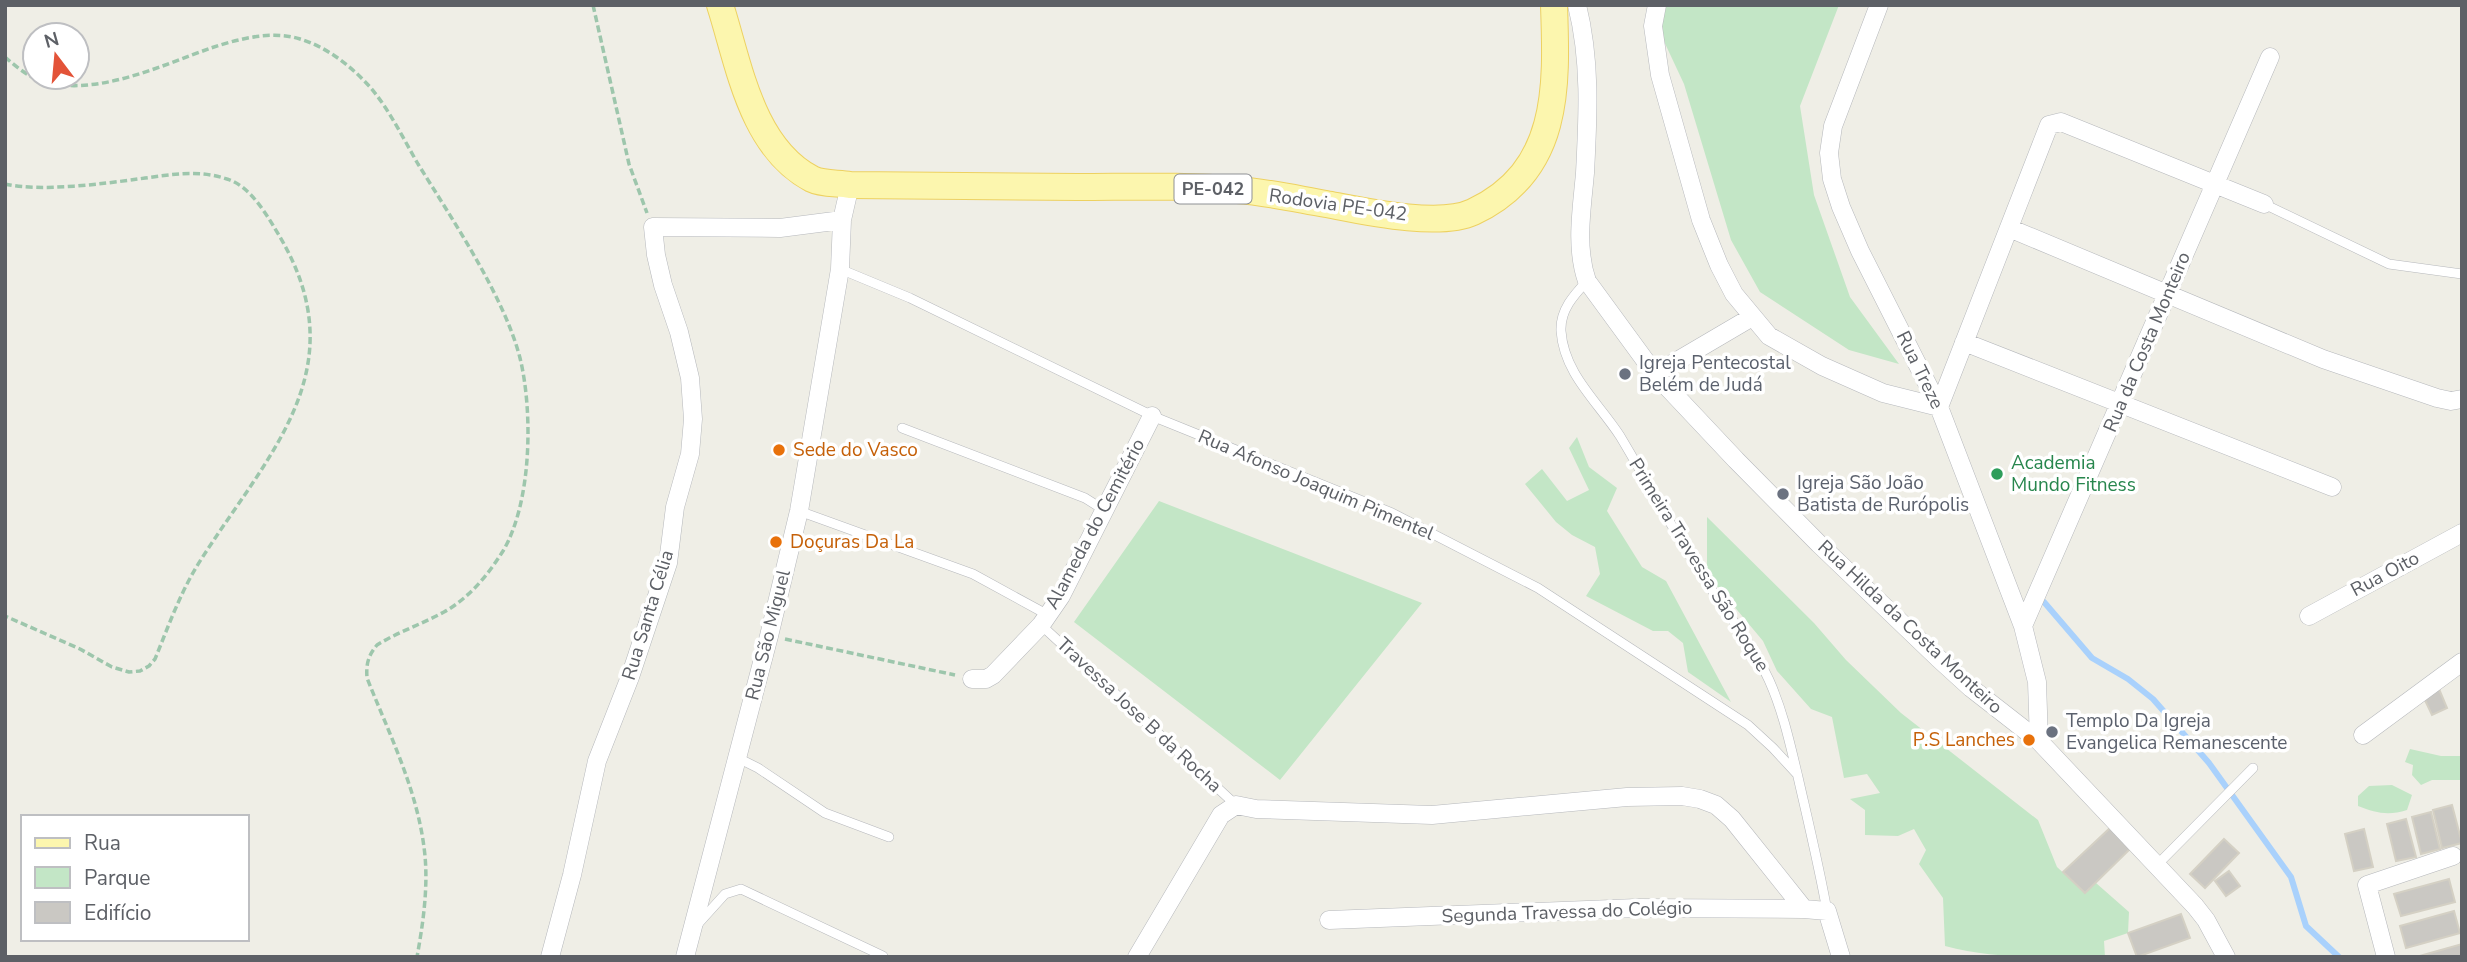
<svg xmlns="http://www.w3.org/2000/svg" width="2467" height="962" viewBox="0 0 2467 962" font-family="'Nunito Sans',sans-serif">
<rect width="100%" height="100%" fill="#efeee6"/>
<path fill="#c3e6c6" d="M1661,5H1839L1800,106L1814,195L1850,297L1899,364L1849,350L1760,292L1731,240L1684,84L1654,20Z
M1577,437L1589,467L1617,488L1607,511L1642,567L1666,581L1731,702L1688,672L1683,643L1668,631H1653L1586,596L1600,574L1595,547L1572,535L1556,522L1525,484L1542,469L1567,501L1589,490L1569,448Z
M1159,501L1422,603L1280,780L1074,622Z
M1707,517L1814,623L1846,660L1901,713L2038,820L2057,867L2085,893L2096,883L2129,912L2128,933L2104,941L2105,957C2051,957 1998,960 1945,946L1943,898L1919,864L1926,850L1914,829L1898,836L1865,835V810L1850,799L1880,793L1867,774L1844,778L1832,717L1811,709L1777,671L1763,641L1707,574Z
M2410,749L2441,756H2462V780H2432L2421,785L2412,775L2413,765L2405,762Z
M2392,785L2412,795L2407,810C2388,816 2376,813 2358,806V796L2369,786Z"/>
<g fill="none" stroke-linecap="round" stroke-linejoin="round">
<path stroke="#a9d1fc" stroke-width="6" d="M2044,602L2092,658L2128,679L2153,699L2209,763L2291,877L2306,926L2339,957"/>
</g>
<path fill="#cac8c3" stroke="#d4d0c4" stroke-width="2" d="M2439,689L2447,708L2432,715L2423,696Z
M2452,805L2462,843L2442,848L2433,810Z
M2431,812L2440,849L2421,854L2412,817Z
M2406,819L2416,857L2396,861L2387,824Z
M2110,828L2130,849L2085,893L2063,872Z
M2364,829L2373,867L2354,871L2345,834Z
M2224,839L2239,853L2205,888L2190,874Z
M2229,871L2240,886L2226,896L2215,881Z
M2449,879L2455,902L2401,916L2394,894Z
M2454,911L2460,933L2406,948L2400,926Z
M2181,914L2190,938L2137,957L2128,933Z
M2462,944V957H2416Z"/>
<g fill="none" stroke-linecap="round" stroke-linejoin="round">
<defs>
<path id="service" d="M2264,204L2389,264L2462,274
M840,269L910,298L1157,418L1392,513L1538,588L1748,725L1773,748L1797,774
M1587,281C1574,295 1560,310 1561,331C1564,374 1598,402 1620,436C1650,486 1677,538 1709,586C1731,618 1753,646 1769,680C1783,711 1790,744 1798,777C1808,821 1819,866 1827,911
M902,428L1085,498L1104,510
M799,511L973,574L1048,615
M1041,625L1236,805
M736,757L758,768L825,813L889,837
M2156,866L2253,768
M697,925L725,894L741,889L883,956"/>
<path id="minor" d="M1577,5C1591,61 1588,116 1585,173C1582,208 1575,247 1587,281L1655,374L1736,460L1819,544L1938,658L1971,688L2039,741L2195,906L2206,920L2226,957
M1657,5L1653,26L1660,75L1701,220L1719,265L1734,294L1769,336L1822,366L1883,393L1939,407L2049,125L2061,122L2264,204
M1879,5L1833,126L1829,153L1832,179L1841,207L1860,251L1939,407L2023,626L2037,682L2039,741
M2009,228L2323,359L2437,398L2451,401L2462,399
M1964,342L2332,487
M1655,374L1752,317
M2309,616L2462,533
M2023,626L2270,57
M972,679H986L993,675L1041,625L1061,596L1152,416
M2363,735L2462,662
M1329,920L1637,908L1804,909L1827,911L1841,957
M550,957L572,875L597,761L630,677L668,563L675,507L690,454L693,419L690,378L679,332L663,285L656,255L653,227L780,228L842,220
M685,957L769,636L799,511L840,269L842,220L850,185
M1137,957L1221,815L1236,805L1256,809L1432,815L1627,797L1682,796L1700,799L1716,805L1732,819L1804,909
M2386,957L2367,885L2453,856"/>
<path id="primary" d="M720,5C739,64 751,147 812,179C822,184 838,183 850,185C926,186 1002,186 1078,187C1131,187 1185,185 1237,190C1267,192 1297,199 1326,204C1363,211 1439,228 1473,212C1560,171 1557,88 1554,5"/>
</defs>
<use href="#service" stroke="#b6b8bc" stroke-width="10"/>
<use href="#minor" stroke="#b6b8bc" stroke-width="19"/>
<use href="#primary" stroke="#edd161" stroke-width="28"/>
<path stroke="#9dc6ac" stroke-width="3.5" stroke-dasharray="7 3.5" stroke-linecap="butt" d="M593,5L629,164L647,213
M5,57C14,65 25,74 36,79C90,100 160,66 211,48C238,39 272,30 300,39C327,47 351,66 370,87C389,109 403,138 418,164C452,219 504,296 520,358C533,411 532,502 503,551C488,575 469,598 444,612C422,624 398,632 377,645C368,656 366,664 367,678C390,736 419,793 425,856C428,889 423,924 417,957
M5,184C41,192 101,184 138,179C168,175 198,169 227,179C251,186 268,217 280,237C357,368 270,452 202,558C181,590 169,625 155,659L149,666L140,671L129,672L112,667L80,649L5,616
M785,639L955,675"/>
<use href="#service" stroke="#fff" stroke-width="9"/>
<use href="#minor" stroke="#fff" stroke-width="18"/>
<use href="#primary" stroke="#fcf6ae" stroke-width="26"/>
</g>
<g fill="#6b7280" stroke="#fff" stroke-width="2.5">
<circle cx="1625" cy="374" r="7"/>
<circle cx="1783" cy="494" r="7"/>
<circle cx="2052" cy="732" r="7"/>
</g>
<g fill="#e8710a" stroke="#fff" stroke-width="2.5">
<circle cx="779" cy="450" r="7"/>
<circle cx="776" cy="542" r="7"/>
<circle cx="2029" cy="740" r="7"/>
</g>
<circle fill="#2e9e5b" stroke="#fff" stroke-width="2.5" cx="1997" cy="474" r="7"/>
<g text-anchor="middle" dominant-baseline="central" stroke-width="7" stroke-linejoin="round" paint-order="stroke">
<rect fill="#fff" stroke="#8e9094" stroke-width="2" x="1174.5" y="174.5" width="77" height="29" rx="5"/>
<g font-size="18" font-weight="bold" fill="#5d6066">
<text x="1213" y="189">PE-042</text>
</g>
<g font-size="19" fill="#5d6066" stroke="#fff">
<text transform="translate(1338 205) rotate(8)">Rodovia PE-042</text>
<text transform="translate(2147 342) rotate(-67)">Rua da Costa Monteiro</text>
<text transform="translate(1920 370) rotate(64)">Rua Treze</text>
<text transform="translate(1316 485) rotate(23)">Rua Afonso Joaquim Pimentel</text>
<text transform="translate(1095 524) rotate(-62)">Alameda do Cemitério</text>
<text transform="translate(1699 565) rotate(58)">Primeira Travessa São Roque</text>
<text transform="translate(2385 574) rotate(-28)">Rua Oito</text>
<text transform="translate(648 615) rotate(-73)">Rua Santa Célia</text>
<text transform="translate(1910 627) rotate(43)">Rua Hilda da Costa Monteiro</text>
<text transform="translate(768 635) rotate(-76)">Rua São Miguel</text>
<text transform="translate(1139 715) rotate(43)">Travessa Jose B da Rocha</text>
<text transform="translate(1567 912) rotate(-2)">Segunda Travessa do Colégio</text>
</g>
<g font-size="19" fill="#5b616d" stroke="#fff" text-anchor="start">
<text x="1639" y="363">Igreja Pentecostal<tspan x="1639" dy="22">Belém de Judá</tspan></text>
<text x="1797" y="483">Igreja São João<tspan x="1797" dy="22">Batista de Rurópolis</tspan></text>
<text x="2066" y="721">Templo Da Igreja<tspan x="2066" dy="22">Evangelica Remanescente</tspan></text>
</g>
<g font-size="19" fill="#c56008" stroke="#fff" text-anchor="start">
<text x="793" y="450">Sede do Vasco</text>
<text x="790" y="542">Doçuras Da La</text>
<text x="2015" y="740" text-anchor="end">P.S Lanches</text>
</g>
<g font-size="19" fill="#27864d" stroke="#fff" text-anchor="start">
<text x="2011" y="463">Academia<tspan x="2011" dy="22">Mundo Fitness</tspan></text>
</g>
</g>
<rect width="2467" height="962" fill="none" stroke="#5d6066" stroke-width="14"/>
<rect x="21" y="815" width="228" height="126" fill="#ffffff" stroke="#bebfc2" stroke-width="2"/>
<rect x="35" y="838" width="35" height="10" fill="#fcf6ae" stroke="#bebfc2" stroke-width="2"/>
<text x="84" y="850" font-size="21" fill="#5d6066">Rua</text>
<rect x="35" y="867" width="35" height="21" fill="#c3e6c6" stroke="#bebfc2" stroke-width="2"/>
<text x="84" y="885" font-size="21" fill="#5d6066">Parque</text>
<rect x="35" y="902" width="35" height="21" fill="#cac8c3" stroke="#bebfc2" stroke-width="2"/>
<text x="84" y="920" font-size="21" fill="#5d6066">Edifício</text>
<g transform="translate(56 56) rotate(344)"><circle r="33" fill="#ffffff" stroke="#bebfc2" stroke-width="2"/>
<path d="M0-5L12 26L0 18L-12 26Z" fill="#e35338"/>
<text y="-10" font-size="19" font-weight="bold" text-anchor="middle" fill="#5d6066">N</text>
</g>
</svg>
